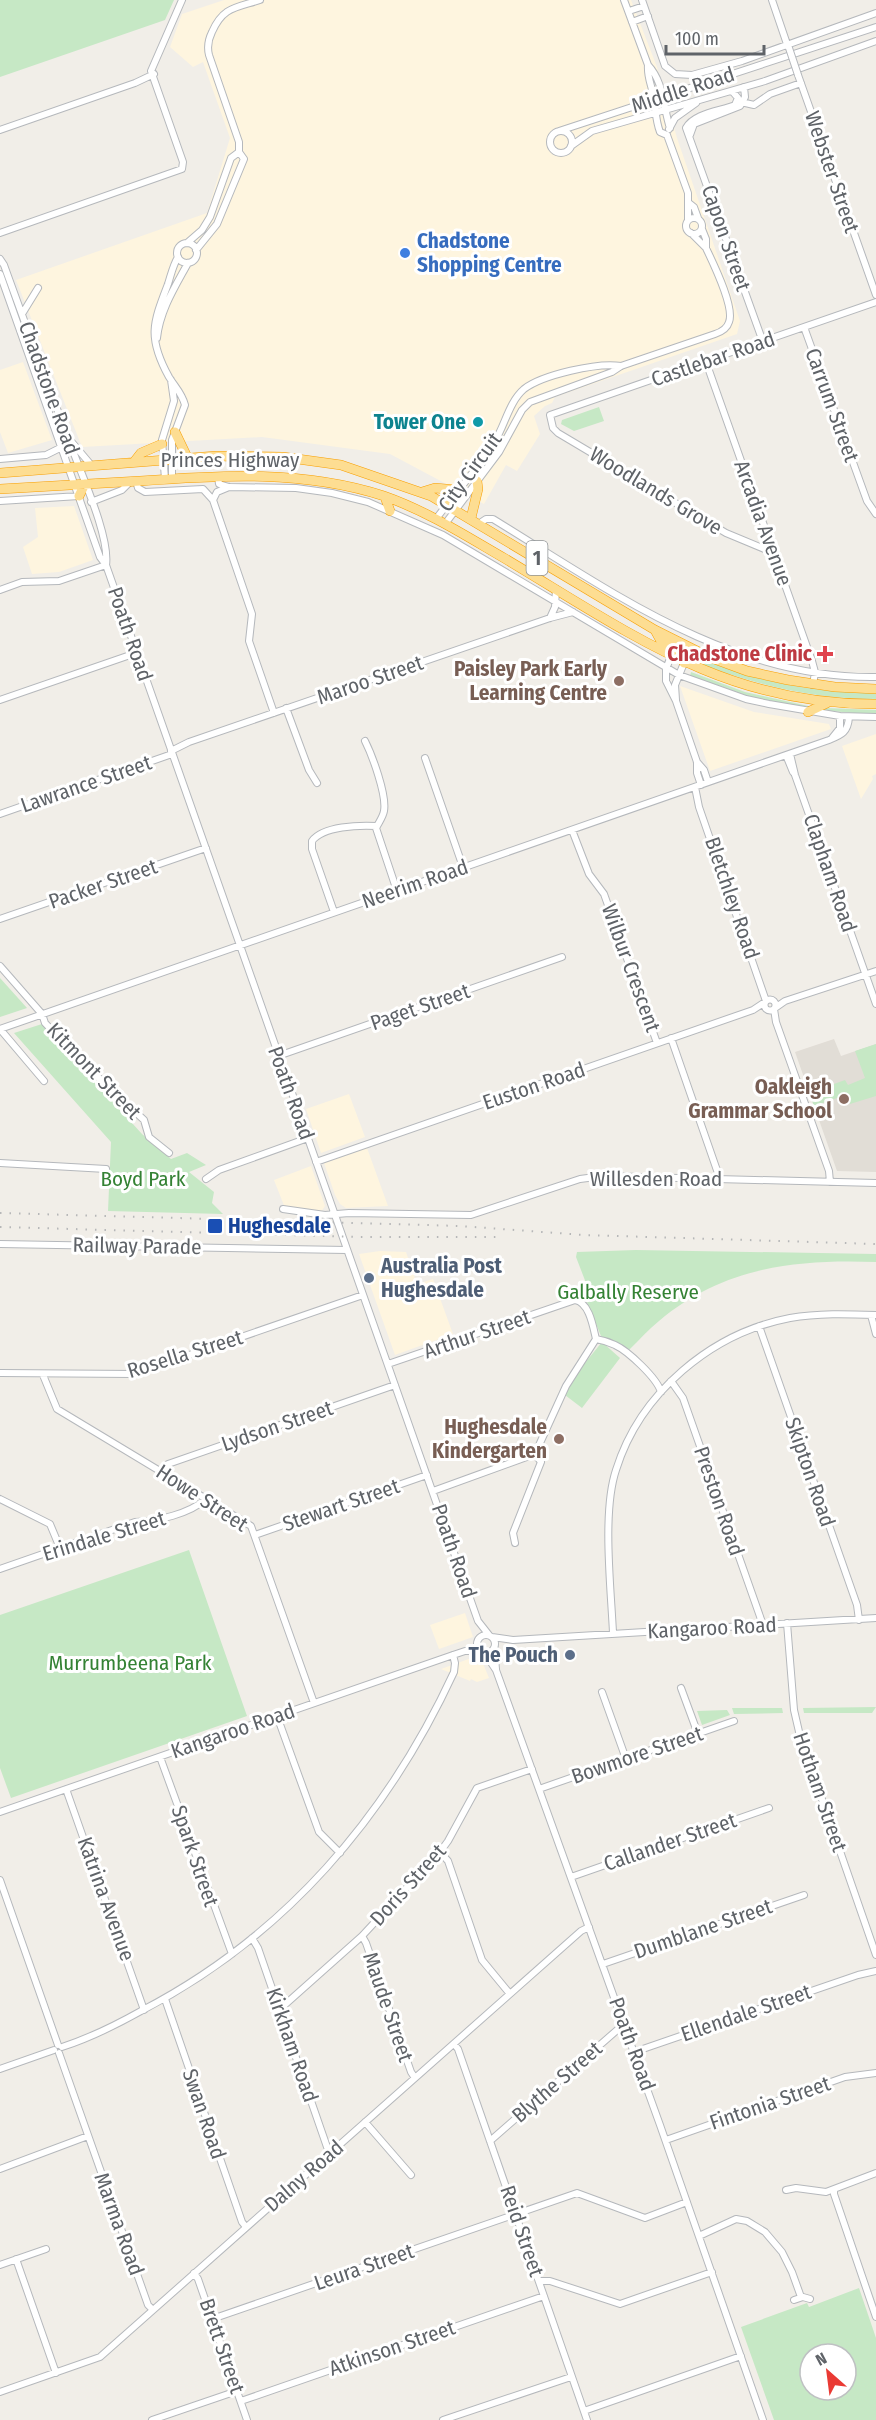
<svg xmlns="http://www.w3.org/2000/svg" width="876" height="2420" viewBox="0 0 876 2420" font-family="'Fira Sans Condensed',sans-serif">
<rect width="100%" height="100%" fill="#f1eee8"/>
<path fill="#fef5df" d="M224,0H631L657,67L677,138L740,321L737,334L555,397L552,403L545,406L534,416L540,434L517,471L506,465L484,504L390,454L337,447L262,437L82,447L16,280L207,213L230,138L203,62L193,67L170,47L182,14Z
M23,362L52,440L8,453L0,432V370Z
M74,506L93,560L59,572L32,574L23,547L38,537L35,508Z
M680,686L754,712L829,724L831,729L710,771Z
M876,734V774L872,776L873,779L861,799L842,746Z
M349,1094L365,1137L321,1153L306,1109Z
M367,1148L388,1206L346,1208L340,1204L335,1195L324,1163Z
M311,1166L325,1206L321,1212L285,1208L274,1180Z
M380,1251L406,1252L417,1284L433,1279L453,1334L395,1355L359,1254Z
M465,1613L473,1637L439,1649L430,1625Z
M474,1657L482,1661L489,1678L477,1682L471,1679L470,1681L441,1669Z"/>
<path fill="#e1ddd6" d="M834,1039L841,1056L876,1044V1172L837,1171L795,1052Z"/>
<path fill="#c6e8c5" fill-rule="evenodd" d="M0,0H174L165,20L0,77Z
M599,407L604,421L574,431L561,424L562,420Z
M693,655C751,681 812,693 876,693V699C808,699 753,684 690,660Z
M691,672L745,692L813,707C773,711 733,688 695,678L690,676Z
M826,708L876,710V715L820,710Z
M0,978L27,1008L0,1017Z
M42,1024L142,1134L171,1159L187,1153L206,1165L189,1172L214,1192L212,1203L223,1214L108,1211L111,1142L14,1033Z
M876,1044V1096L850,1104L846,1095L814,1106L809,1093L845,1080L848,1085L865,1078L855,1051Z
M636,1250L876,1254V1262C796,1259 723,1267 659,1321C649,1329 639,1340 629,1350L601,1336L585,1297L586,1283L576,1257L577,1252Z
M602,1342L620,1358L582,1408L565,1395L580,1369Z
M189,1550L247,1716L11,1798L0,1768V1615Z
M876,1707L872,1713H804L803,1708Z
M732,1708H782L783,1713L734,1714Z
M727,1710L730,1715L702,1725L697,1711Z
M859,2288L876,2338V2420H774L741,2327L807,2303L809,2307ZM810,2354H846V2390H810Z"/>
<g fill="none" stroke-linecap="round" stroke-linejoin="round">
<defs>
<path id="minor" d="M624,0L648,65C664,82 663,107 670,128
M642,0L665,66L675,74L692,75L742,61L876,13
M772,0L788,47
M629,11L644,6
M632,22L648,16
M648,65C647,76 651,84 653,94C656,108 655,119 660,132L667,135
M798,75L876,295
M732,91L738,98L735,105C721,111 694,113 686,128L763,342
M741,102L754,105L770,94L801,83
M669,129L675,118L696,103
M0,130L135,83L154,74
M559,131L876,27
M550 142a11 11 0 1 1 22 0a11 11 0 1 1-22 0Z
M667,135L688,193V220
M690,135L694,124L740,106L745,97L744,87
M571,146L592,131L765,81L876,41
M689,203L694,207L698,218
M686 226a8 8 0 1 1 16 0a8 8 0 1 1-16 0Z
M0,233L182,169L183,162L151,71L182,0
M691,233L706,248
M187,243L202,230L210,217L231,158L239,152
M177 253a10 10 0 1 1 20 0a10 10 0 1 1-20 0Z
M196,250L217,224L244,159L239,152V142L209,55C207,47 208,40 212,32C223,7 235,8 260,0
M0,259L4,265C26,327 49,389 73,451C83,478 110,538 106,565
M0,274L100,557L106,565L478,1621L489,1635
M22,314L38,288
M804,327L867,501L876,514
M157,338C160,310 175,287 188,263
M706,362L812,661L815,672L813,685
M70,440L92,466
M0,459L46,455L60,448
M218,476L219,484L229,487L296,488L332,493L368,502L443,535L679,675L746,699L769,704L840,716L876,717
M165,479L162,440L174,401L171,380
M172,479V440L185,405C182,393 175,387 169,377C147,337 153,323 168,284C171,275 173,265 178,257
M136,481L138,488L145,492L203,489L213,500L252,614L249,641L274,713
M213,500L217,492L229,487
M0,501L79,496
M91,502L122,490L130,482
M436,519C455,493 478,469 495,441C505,425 509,402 524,389C542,375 598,362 621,366
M480,523L486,519H493C612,592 731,679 876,677
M445,524L499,452L522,410L530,402L612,372L621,366L715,334C721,332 727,329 729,322C735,307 713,263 706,248V239L702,229
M774,553L726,533L558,433L553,428L550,415L876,302
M0,590L22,582L59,581L106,565
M550,618L555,607L556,589
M671,656L666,669V681L676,701L697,762V773L701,785
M0,700L136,653
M676,700L675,685L684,663
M286,708L309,770L317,783
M832,738L840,728V716
M365,741C372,755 387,795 384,811C383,817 379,822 376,828L397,891
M171,751L189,742L550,618L573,612
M790,754L795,775L876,1004
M786,755L793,772
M425,758L463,867
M697,762L704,770L708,782
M695,787L699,807L766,1001
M0,814L172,754
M572,830L589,874L604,894L657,1043
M334,912L312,849V841C323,826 359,825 377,826
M0,919L206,848
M0,966L42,1014L45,1023L86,1066L144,1120L149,1137L169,1153
M764.5 1005a5.5 5.5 0 1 1 11 0a5.5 5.5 0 1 1-11 0Z
M775,1008L785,1001L876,971
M774,1009L776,1022L829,1171L830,1182
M0,1029L829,740C842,735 848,732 849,717
M0,1029L44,1081
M671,1038L720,1179
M278,1056L562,957
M316,1162L753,1010L765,1002
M0,1163L106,1169
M206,1179L219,1170L308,1138
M283,1209L325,1215L349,1213L471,1215L580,1179L603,1176L876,1183
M0,1244L347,1250
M871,1315L876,1334
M759,1326L857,1605L859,1620
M596,1339C602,1340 609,1342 615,1345C628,1351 657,1378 661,1392
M388,1364L575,1300C589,1302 593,1326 596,1339
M0,1373L134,1374L363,1295
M43,1375L57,1409L251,1526L314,1703
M671,1381L683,1398L763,1625
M160,1471L168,1464L395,1385
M433,1491L535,1454L566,1386L596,1339
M0,1499L50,1524L60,1548
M255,1535L427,1475
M515,1543L513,1533L541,1462L535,1454
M0,1569L135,1522C158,1521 189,1514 206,1499
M787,1623L794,1710L800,1736L876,1955
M613,1633C611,1588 602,1512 616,1470C640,1393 711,1333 790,1318C818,1313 847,1314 876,1315
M477 1644a9 9 0 1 1 18 0a9 9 0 1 1-18 0Z
M492,1637L513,1640L876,1618
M494,1648L496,1669
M484,1652L496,1670L660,2125L763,2420
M681,1688L698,1734
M602,1692L626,1759
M277,1716L319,1832L340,1853
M160,1757L232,1954
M66,1789L144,2010
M539,1789L734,1721
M0,1812L453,1655L465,1651H481
M440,1852L448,1861L482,1960L510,1994
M571,1877L769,1808
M0,1880L58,2045
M362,1936L366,1943L411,2072L415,2078
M252,1938L258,1948L327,2147L331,2152
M603,1964L804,1895
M165,1999L242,2222L246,2227
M280,2009L362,1936L440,1852L448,1841L477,1788L532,1769
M454,2044L458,2049L587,2420
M62,2047C90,2038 116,2025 141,2011C284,1937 387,1817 454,1672L455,1663L453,1655
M634,2052L858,1975L876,1971
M59,2053L148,2305L153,2310
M0,2069L54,2050
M365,2122L411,2175
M666,2140L845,2077L876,2073
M490,2141L624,2024
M0,2169L88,2136
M786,2190L796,2188L826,2192L876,2173
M834,2190V2194L876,2317
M699,2236L736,2219L747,2221L765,2232L782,2252L792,2272L801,2297
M16,2259L56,2373
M0,2265L46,2249
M194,2273L198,2279L247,2420
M539,2281H550L620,2304L712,2272
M794,2300L803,2297L810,2299
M212,2319L577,2193L645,2218L687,2202
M0,2392L100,2357L581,1931L589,1927
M241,2401L544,2296
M584,2411L741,2356
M152,2420L237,2391
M443,2420L571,2377"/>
<path id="highway" d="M175,432L187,457
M134,462L141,453L162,444
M0,473L216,456L283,457L341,465L431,496L655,630L709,657L747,671L788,680L835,687L876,689
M0,489C47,486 93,484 140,481C223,475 304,470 384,496C427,511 466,536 504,558C628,632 725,705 876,704
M422,492L435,488L457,490
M79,496L85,484
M385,497L390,511
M471,518L478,489L477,481
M655,630L661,641L682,654L684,663
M808,712L827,703"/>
</defs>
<use href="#minor" stroke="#b5b8bc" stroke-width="8"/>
<use href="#highway" stroke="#f89f00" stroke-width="10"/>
<use href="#minor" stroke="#fff" stroke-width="6"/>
<use href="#highway" stroke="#fddd92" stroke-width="9"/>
<path stroke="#b6b7b8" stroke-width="2" stroke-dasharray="1.5 8" stroke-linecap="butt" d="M0,1213L460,1226L584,1235L876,1244
M0,1227L358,1237H501"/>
<defs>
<path id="minor-bridge" d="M789,48L798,75"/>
</defs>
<use href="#minor-bridge" stroke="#b5b8bc" stroke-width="8" stroke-linecap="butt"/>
<use href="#minor-bridge" stroke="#fff" stroke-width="6"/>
</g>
<circle fill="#3f7fe0" stroke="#fff" stroke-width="2" cx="405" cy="253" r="6"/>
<circle fill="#0f9aa8" stroke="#fff" stroke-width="2" cx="478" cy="422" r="6"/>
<path fill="#e0444e" stroke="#fff" stroke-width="2" d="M822 645h6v6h6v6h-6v6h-6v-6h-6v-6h6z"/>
<g fill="#8d6e63" stroke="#fff" stroke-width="2">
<circle cx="619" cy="681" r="6"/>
<circle cx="844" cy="1099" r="6"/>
<circle cx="559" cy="1439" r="6"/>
</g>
<rect fill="#1a4fb4" stroke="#fff" stroke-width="2" x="207" y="1218" width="16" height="16" rx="3"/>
<g fill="#5c6f8a" stroke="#fff" stroke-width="2">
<circle cx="369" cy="1278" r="6"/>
<circle cx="570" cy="1655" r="6"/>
</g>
<g text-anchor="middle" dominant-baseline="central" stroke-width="6" stroke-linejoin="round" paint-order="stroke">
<rect fill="#fff" stroke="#8f9295" stroke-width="1.5" x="526.5" y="541" width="21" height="34" rx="4.5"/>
<g font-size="20" font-weight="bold" fill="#5f6368">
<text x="537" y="558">1</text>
</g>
<g font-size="21" fill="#5f6368" stroke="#fff">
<text transform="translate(683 90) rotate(-18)">Middle Road</text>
<text transform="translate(832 172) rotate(71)">Webster Street</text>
<text transform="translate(726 238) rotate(71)">Capon Street</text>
<text transform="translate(713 359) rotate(-19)">Castlebar Road</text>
<text transform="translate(49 388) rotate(70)">Chadstone Road</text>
<text transform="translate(832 405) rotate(70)">Carrum Street</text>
<text x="230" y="460">Princes Highway</text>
<text transform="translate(470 472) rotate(-54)">City Circuit</text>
<text transform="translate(656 491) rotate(31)">Woodlands Grove</text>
<text transform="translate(763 523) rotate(70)">Arcadia Avenue</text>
<text transform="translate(130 634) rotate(71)">Poath Road</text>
<text transform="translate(370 680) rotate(-19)">Maroo Street</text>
<text transform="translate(86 784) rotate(-19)">Lawrance Street</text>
<text transform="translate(830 873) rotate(71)">Clapham Road</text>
<text transform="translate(103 884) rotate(-19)">Packer Street</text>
<text transform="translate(415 884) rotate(-19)">Neerim Road</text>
<text transform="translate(732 898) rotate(71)">Bletchley Road</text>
<text transform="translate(631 968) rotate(70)">Wilbur Crescent</text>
<text transform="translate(420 1007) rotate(-19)">Paget Street</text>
<text transform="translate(94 1071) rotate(46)">Kitmont Street</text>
<text transform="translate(534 1086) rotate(-19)">Euston Road</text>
<text transform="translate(291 1093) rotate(70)">Poath Road</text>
<text x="656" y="1179">Willesden Road</text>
<text transform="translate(137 1246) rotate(1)">Railway Parade</text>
<text transform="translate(477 1334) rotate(-19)">Arthur Street</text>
<text transform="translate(185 1354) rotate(-17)">Rosella Street</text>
<text transform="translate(277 1426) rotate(-19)">Lydson Street</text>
<text transform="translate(810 1472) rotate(71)">Skipton Road</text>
<text transform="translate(202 1498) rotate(33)">Howe Street</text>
<text transform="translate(719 1501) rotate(71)">Preston Road</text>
<text transform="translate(341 1505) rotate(-19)">Stewart Street</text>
<text transform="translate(104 1536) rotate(-17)">Erindale Street</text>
<text transform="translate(454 1551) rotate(71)">Poath Road</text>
<text transform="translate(712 1628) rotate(-3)">Kangaroo Road</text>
<text transform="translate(233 1731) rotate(-19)">Kangaroo Road</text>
<text transform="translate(637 1755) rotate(-19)">Bowmore Street</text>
<text transform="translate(820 1792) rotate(71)">Hotham Street</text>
<text transform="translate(670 1842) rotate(-19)">Callander Street</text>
<text transform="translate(195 1856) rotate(71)">Spark Street</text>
<text transform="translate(408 1885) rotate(-48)">Doris Street</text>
<text transform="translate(106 1899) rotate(70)">Katrina Avenue</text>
<text transform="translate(703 1929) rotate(-19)">Dumblane Street</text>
<text transform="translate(388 2007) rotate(71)">Maude Street</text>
<text transform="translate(746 2013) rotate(-19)">Ellendale Street</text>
<text transform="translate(632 2044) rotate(70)">Poath Road</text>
<text transform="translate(292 2045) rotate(71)">Kirkham Road</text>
<text transform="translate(557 2082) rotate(-41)">Blythe Street</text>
<text transform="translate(770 2103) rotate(-19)">Fintonia Street</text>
<text transform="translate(204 2114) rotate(71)">Swan Road</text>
<text transform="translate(304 2176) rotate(-41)">Dalny Road</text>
<text transform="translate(119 2224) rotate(70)">Marma Road</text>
<text transform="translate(522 2231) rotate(71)">Reid Street</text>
<text transform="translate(364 2267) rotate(-19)">Leura Street</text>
<text transform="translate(222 2346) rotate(71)">Brett Street</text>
<text transform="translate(392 2348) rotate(-19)">Atkinson Street</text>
</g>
<g font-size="21" font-weight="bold" fill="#366cbe" stroke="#fff" text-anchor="start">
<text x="417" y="241">Chadstone<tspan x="417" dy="24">Shopping Centre</tspan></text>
</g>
<g font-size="21" font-weight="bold" fill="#0d838f" stroke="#fff" text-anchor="end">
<text x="466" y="422">Tower One</text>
</g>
<g font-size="21" font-weight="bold" fill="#be3a42" stroke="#fff" text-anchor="end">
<text x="812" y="654">Chadstone Clinic</text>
</g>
<g font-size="21" font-weight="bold" fill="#785e54" stroke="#fff" text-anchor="end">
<text x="607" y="669">Paisley Park Early<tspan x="607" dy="24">Learning Centre</tspan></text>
<text x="832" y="1087">Oakleigh<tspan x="832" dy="24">Grammar School</tspan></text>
<text x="547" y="1427">Hughesdale<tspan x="547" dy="24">Kindergarten</tspan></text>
</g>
<g font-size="21" fill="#348234" stroke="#fff">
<text x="143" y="1179">Boyd Park</text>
<text x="628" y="1292">Galbally Reserve</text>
<text x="130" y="1663">Murrumbeena Park</text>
</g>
<g font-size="21" font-weight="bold" fill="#164399" stroke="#fff" text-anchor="start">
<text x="228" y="1226">Hughesdale</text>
</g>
<g font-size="21" font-weight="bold" fill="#4e5e75" stroke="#fff" text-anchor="start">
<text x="381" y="1266">Australia Post<tspan x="381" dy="24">Hughesdale</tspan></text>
<text x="558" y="1655" text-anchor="end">The Pouch</text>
</g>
</g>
<g transform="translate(828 2372) rotate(332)"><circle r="28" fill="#ffffff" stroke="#bfc1c3" stroke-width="1.5"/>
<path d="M0-4.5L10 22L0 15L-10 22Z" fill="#ea3a34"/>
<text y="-9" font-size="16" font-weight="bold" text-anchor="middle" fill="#5f6368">N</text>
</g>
<path d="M666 45v9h98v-9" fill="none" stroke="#5f6368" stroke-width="3"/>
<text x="675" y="45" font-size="18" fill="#5f6368" stroke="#ffffff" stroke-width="4.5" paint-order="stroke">100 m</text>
</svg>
